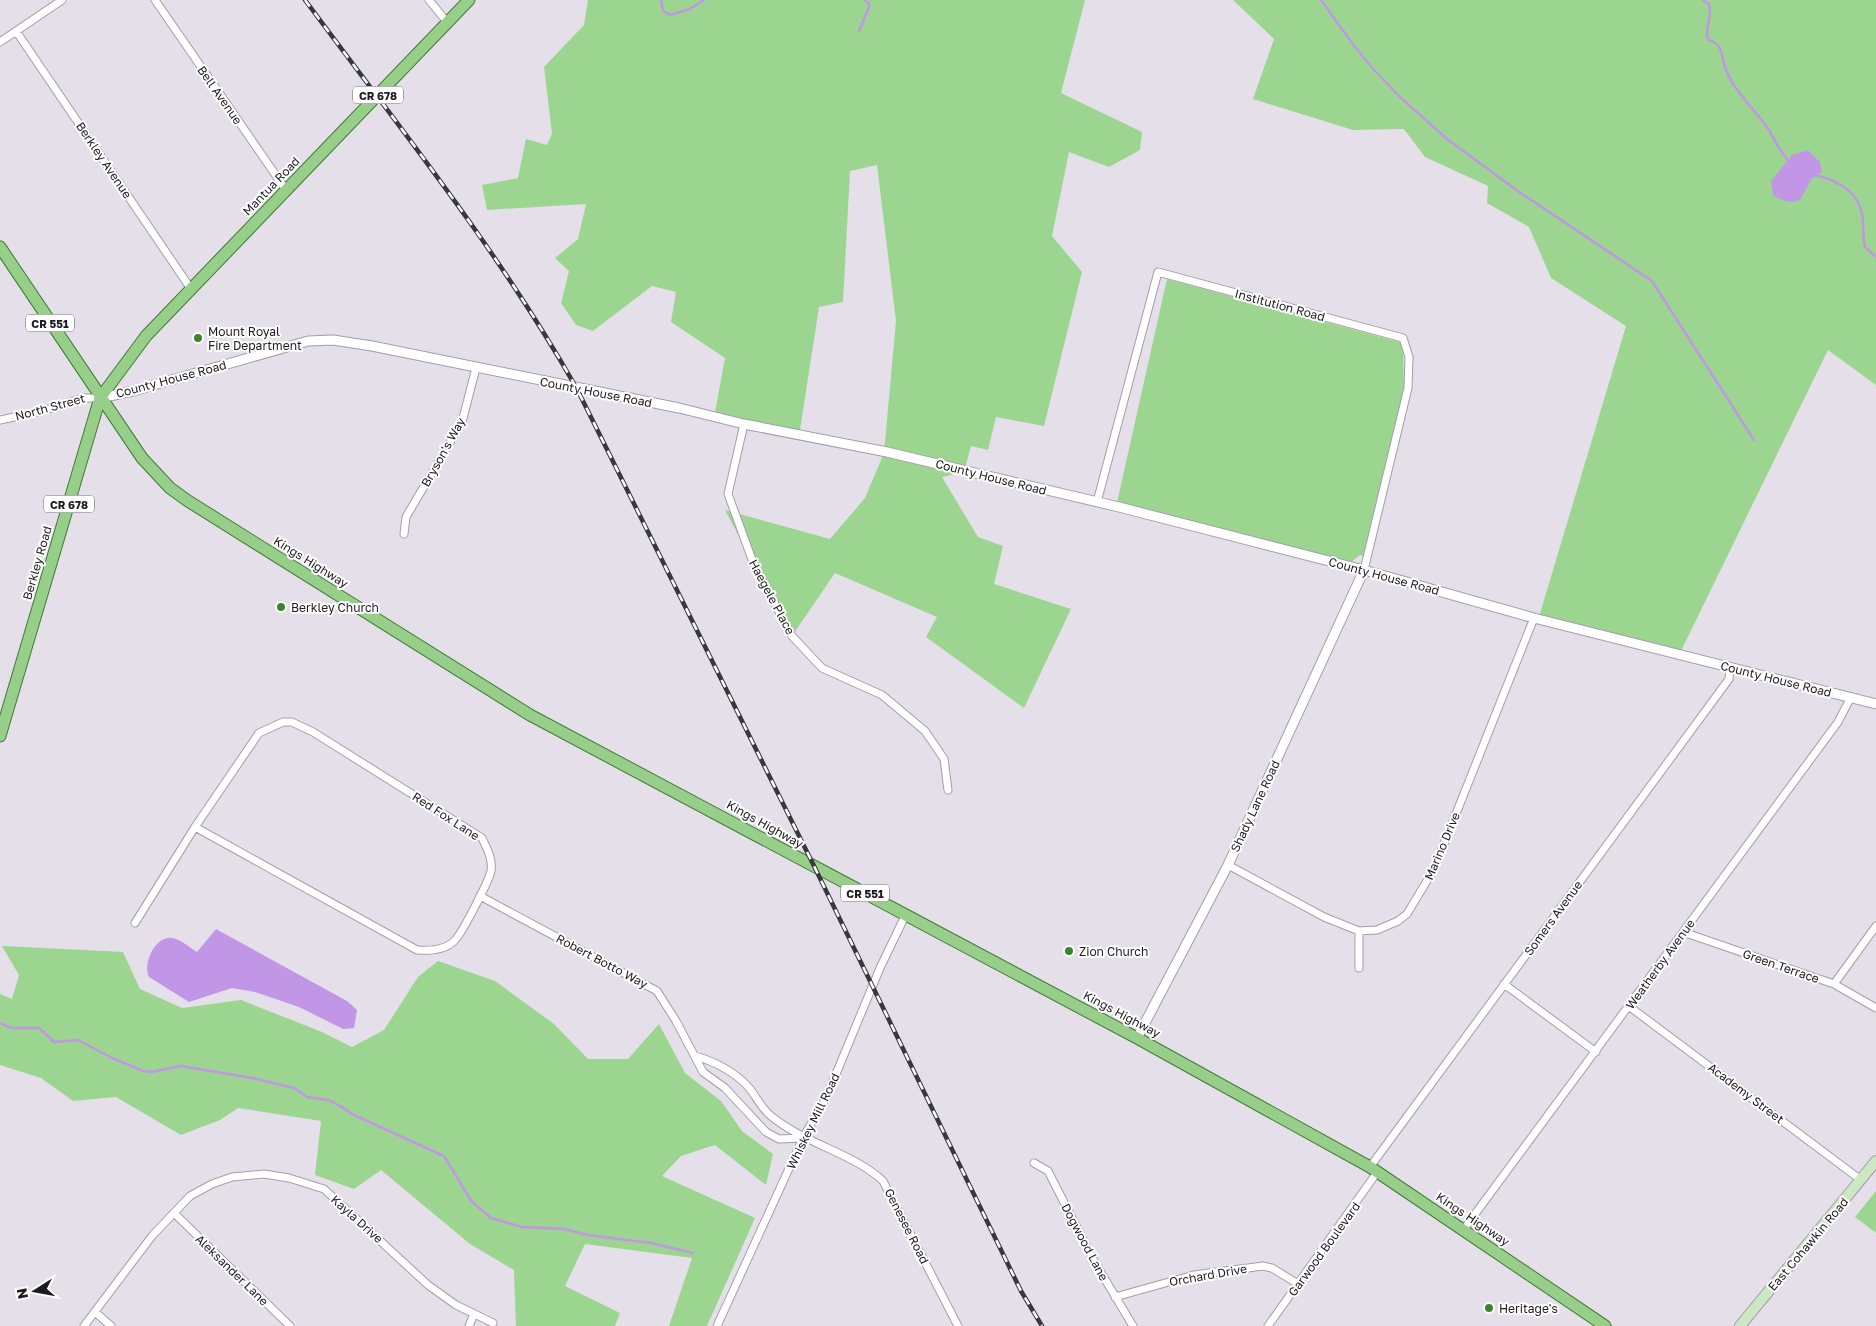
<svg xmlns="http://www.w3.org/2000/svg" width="1876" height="1326" viewBox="0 0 1876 1326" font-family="'Golos Text',sans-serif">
<rect width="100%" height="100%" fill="#e4dfe9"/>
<path fill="#9cd590" d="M588,0H1085L1061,93L1142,132L1140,150L1109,167L1069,152L1052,236L1082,272L1044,426L996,417L988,450L971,446L964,472L942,477L978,537L1003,546L994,584L1071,609L1024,708L926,637L937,617L835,573L792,636L725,510L830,539L865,498L884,453L896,321L877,165L850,171L843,302L819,307L799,436L714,418L725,358L671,322L676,292L652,286L593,331L576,325L561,303L569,271L555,258L578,239L586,204L487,210L482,185L518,178L526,139L547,145L552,134L544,67L584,25Z
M1233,0H1876V385L1828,350L1679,655L1539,617L1626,326L1551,278L1529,227L1487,203L1488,186L1425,157L1404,129L1353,130L1253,99L1274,39Z
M1167,279L1403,343L1404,390L1364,556L1360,555L1347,565L1116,507Z
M2,946L123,952L140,989L182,1008L241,1000L322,1032L352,1047L384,1030L418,977L438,961L495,981L554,1024L588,1059H628L659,1024L685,1073L721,1101L742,1131L773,1154L766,1185L715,1145L681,1156L662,1176L755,1218L707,1326H669L692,1258L585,1244L565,1286L620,1313L615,1326H516L514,1270L470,1244L381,1170L354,1189L315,1175L321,1121L238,1108L220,1120L181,1135L116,1097L73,1101L41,1078L0,1065V994L12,999L19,975Z
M1876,1191V1233L1855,1217Z"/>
<path fill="#c296e7" d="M1808,150L1820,162L1822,172L1812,178L1800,200C1791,204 1782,201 1773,195L1771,181L1792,155Z
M216,929L347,1001L357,1010L354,1028L343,1029L299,1007L255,992L232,988L189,1002L149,977C143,965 153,940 168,938C177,936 190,948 197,952Z"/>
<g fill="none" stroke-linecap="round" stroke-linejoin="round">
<path stroke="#c296e7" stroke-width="2.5" d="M661,0L663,11L670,15L690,9L704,0
M1321,0L1355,47L1375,71L1400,97L1447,139L1515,189L1652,281L1754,440
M1703,0L1709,4C1713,17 1704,28 1708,40C1723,43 1721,56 1725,67C1732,89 1754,109 1767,127C1775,139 1779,152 1790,162
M859,31L869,7V4L865,0
M1815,175C1839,181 1860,192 1863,219C1863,229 1863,237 1865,247L1876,257
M0,1023L11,1028H39L54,1042L78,1040L110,1057L143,1071L151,1072L181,1066L252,1078L294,1088L307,1097L329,1100L340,1106L354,1115L444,1156L472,1202L491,1218L522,1227L565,1229L587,1235L651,1243L693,1253"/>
<defs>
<path id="minor" d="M155,0L286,190
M429,0L447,22
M16,31L191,289
M0,42L62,0
M0,420L46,410L83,398H100
M744,424L728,494L754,565L792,636L822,668L882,695L925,731L944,759L948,790
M1097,502L1158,272L1403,338L1409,357L1408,388L1364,570
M404,534L406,517L462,422L476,368
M283,722H292L313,732L482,838C487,849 493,859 491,871C489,881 463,931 456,939C447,950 430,951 417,950L195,827L259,733Z
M1228,865L1324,917L1359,931L1377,930L1398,921L1407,914L1434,869L1534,618
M480,896L657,991L676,1021L703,1072L725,1088L766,1132L779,1139L803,1138
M135,923L195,827
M1683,932L1834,984L1876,1008
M1359,968V931
M1504,984L1596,1052
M1834,984L1876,926
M1630,1007L1861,1180
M695,1056C714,1061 737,1073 750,1089C757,1098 762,1109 771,1116C805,1144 853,1153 883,1181L958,1326
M1034,1163L1048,1171L1094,1261L1133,1326
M1370,1167L1729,679L1730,668
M174,1213L290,1326
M1464,1229L1838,722L1851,697
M1115,1297L1194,1275L1263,1266L1272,1268L1298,1284
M95,1312L111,1326
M84,1326L152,1236L190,1196L212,1184L232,1177L264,1174L289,1178L324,1189L428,1285L456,1305L493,1323
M469,1326L474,1314
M717,1326L803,1138L826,1098L880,968L906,914
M1268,1326L1378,1171"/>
<path id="tertiary" d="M100,398L133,391L308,341L333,340L372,346L679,408L744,424L887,452L1123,508L1364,570L1534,618L1876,704
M1137,1038L1228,865L1364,570"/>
<path id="secondary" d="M1740,1326L1876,1161"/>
<path id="primary" d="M0,247L142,458L170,488L188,501L530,715L1137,1038L1370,1167L1605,1326
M0,736L100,398L146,336L469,0"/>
</defs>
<use href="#minor" stroke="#a39ea8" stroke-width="9"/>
<use href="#tertiary" stroke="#a39ea8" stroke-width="11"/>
<use href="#secondary" stroke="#a39ea8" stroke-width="12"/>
<use href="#primary" stroke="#3f7b32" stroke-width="13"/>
<use href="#minor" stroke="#fff" stroke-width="7"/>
<use href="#tertiary" stroke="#fff" stroke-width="9"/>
<use href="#secondary" stroke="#cbe7c4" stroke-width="10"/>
<use href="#primary" stroke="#97cf8a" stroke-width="11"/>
<defs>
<path id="rail" d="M305,0C399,127 499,251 577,389L814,866L1021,1291L1042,1326"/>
</defs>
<use href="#rail" stroke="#3a373c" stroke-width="4.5"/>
<use href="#rail" stroke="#fff" stroke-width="2.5" stroke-dasharray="8" stroke-linecap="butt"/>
</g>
<g fill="#3b842b" stroke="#fff" stroke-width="2">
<circle cx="198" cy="338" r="5"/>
<circle cx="281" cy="607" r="5"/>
<circle cx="1069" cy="951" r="5"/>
<circle cx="1489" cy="1308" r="5"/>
</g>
<g text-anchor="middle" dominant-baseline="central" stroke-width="4" stroke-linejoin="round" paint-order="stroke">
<g fill="#fff" stroke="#615f62" stroke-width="1">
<rect x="353" y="86.5" width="50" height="17" rx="4"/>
<rect x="26" y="314.5" width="48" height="17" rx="4"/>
<rect x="44" y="495.5" width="50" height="17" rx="4"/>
<rect x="841" y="884.5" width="48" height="17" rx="4"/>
</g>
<g font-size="11" font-weight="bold" fill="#1d1b1f">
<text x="378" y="95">CR 678</text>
<text x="50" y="323">CR 551</text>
<text x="69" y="504">CR 678</text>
<text x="865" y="893">CR 551</text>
</g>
<g font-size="12" fill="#1d1b1f" stroke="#fff">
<text transform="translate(220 95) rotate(55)">Bell Avenue</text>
<text transform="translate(104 160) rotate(56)">Berkley Avenue</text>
<text transform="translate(271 186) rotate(-46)">Mantua Road</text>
<text transform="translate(1280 305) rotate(15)">Institution Road</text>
<text transform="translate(171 379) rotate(-15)">County House Road</text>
<text transform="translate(596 392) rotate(11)">County House Road</text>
<text transform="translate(50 407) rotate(-15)">North Street</text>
<text transform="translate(443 452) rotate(-61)">Bryson's Way</text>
<text transform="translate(991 477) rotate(14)">County House Road</text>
<text transform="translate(311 562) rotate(32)">Kings Highway</text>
<text transform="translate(37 563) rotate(-74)">Berkley Road</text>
<text transform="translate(1384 576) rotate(15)">County House Road</text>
<text transform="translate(772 597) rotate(62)">Haegele Place</text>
<text transform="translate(1776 679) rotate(14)">County House Road</text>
<text transform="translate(1255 806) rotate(-65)">Shady Lane Road</text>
<text transform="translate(446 816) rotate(33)">Red Fox Lane</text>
<text transform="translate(765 824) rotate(29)">Kings Highway</text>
<text transform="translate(1442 846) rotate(-67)">Marino Drive</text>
<text transform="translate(1553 918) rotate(-54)">Somers Avenue</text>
<text transform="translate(602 961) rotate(28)">Robert Botto Way</text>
<text transform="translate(1660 964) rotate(-54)">Weatherby Avenue</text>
<text transform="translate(1781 966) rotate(19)">Green Terrace</text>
<text transform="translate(1122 1014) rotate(28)">Kings Highway</text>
<text transform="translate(1746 1093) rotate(37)">Academy Street</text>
<text transform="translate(813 1121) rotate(-64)">Whiskey Mill Road</text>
<text transform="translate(357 1219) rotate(42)">Kayla Drive</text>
<text transform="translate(1473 1219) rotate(34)">Kings Highway</text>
<text transform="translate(907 1226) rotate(63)">Genesee Road</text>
<text transform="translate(1085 1242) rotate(62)">Dogwood Lane</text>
<text transform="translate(1808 1244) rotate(-50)">East Cohawkin Road</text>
<text transform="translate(1324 1249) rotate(-54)">Garwood Boulevard</text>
<text transform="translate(232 1270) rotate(44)">Aleksander Lane</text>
<text transform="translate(1208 1275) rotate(-10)">Orchard Drive</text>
</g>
<g font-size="12" fill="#1d1b1f" stroke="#fff" text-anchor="start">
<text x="208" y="331">Mount Royal<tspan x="208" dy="14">Fire Department</tspan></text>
<text x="291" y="607">Berkley Church</text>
<text x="1079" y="951">Zion Church</text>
<text x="1499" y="1308">Heritage's</text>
</g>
</g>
<g transform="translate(35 1291) rotate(259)" stroke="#ffffff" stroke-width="4" paint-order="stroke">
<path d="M0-4L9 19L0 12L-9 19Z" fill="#1d1b1f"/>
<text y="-8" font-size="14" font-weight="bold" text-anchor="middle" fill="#1d1b1f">N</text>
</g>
</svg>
